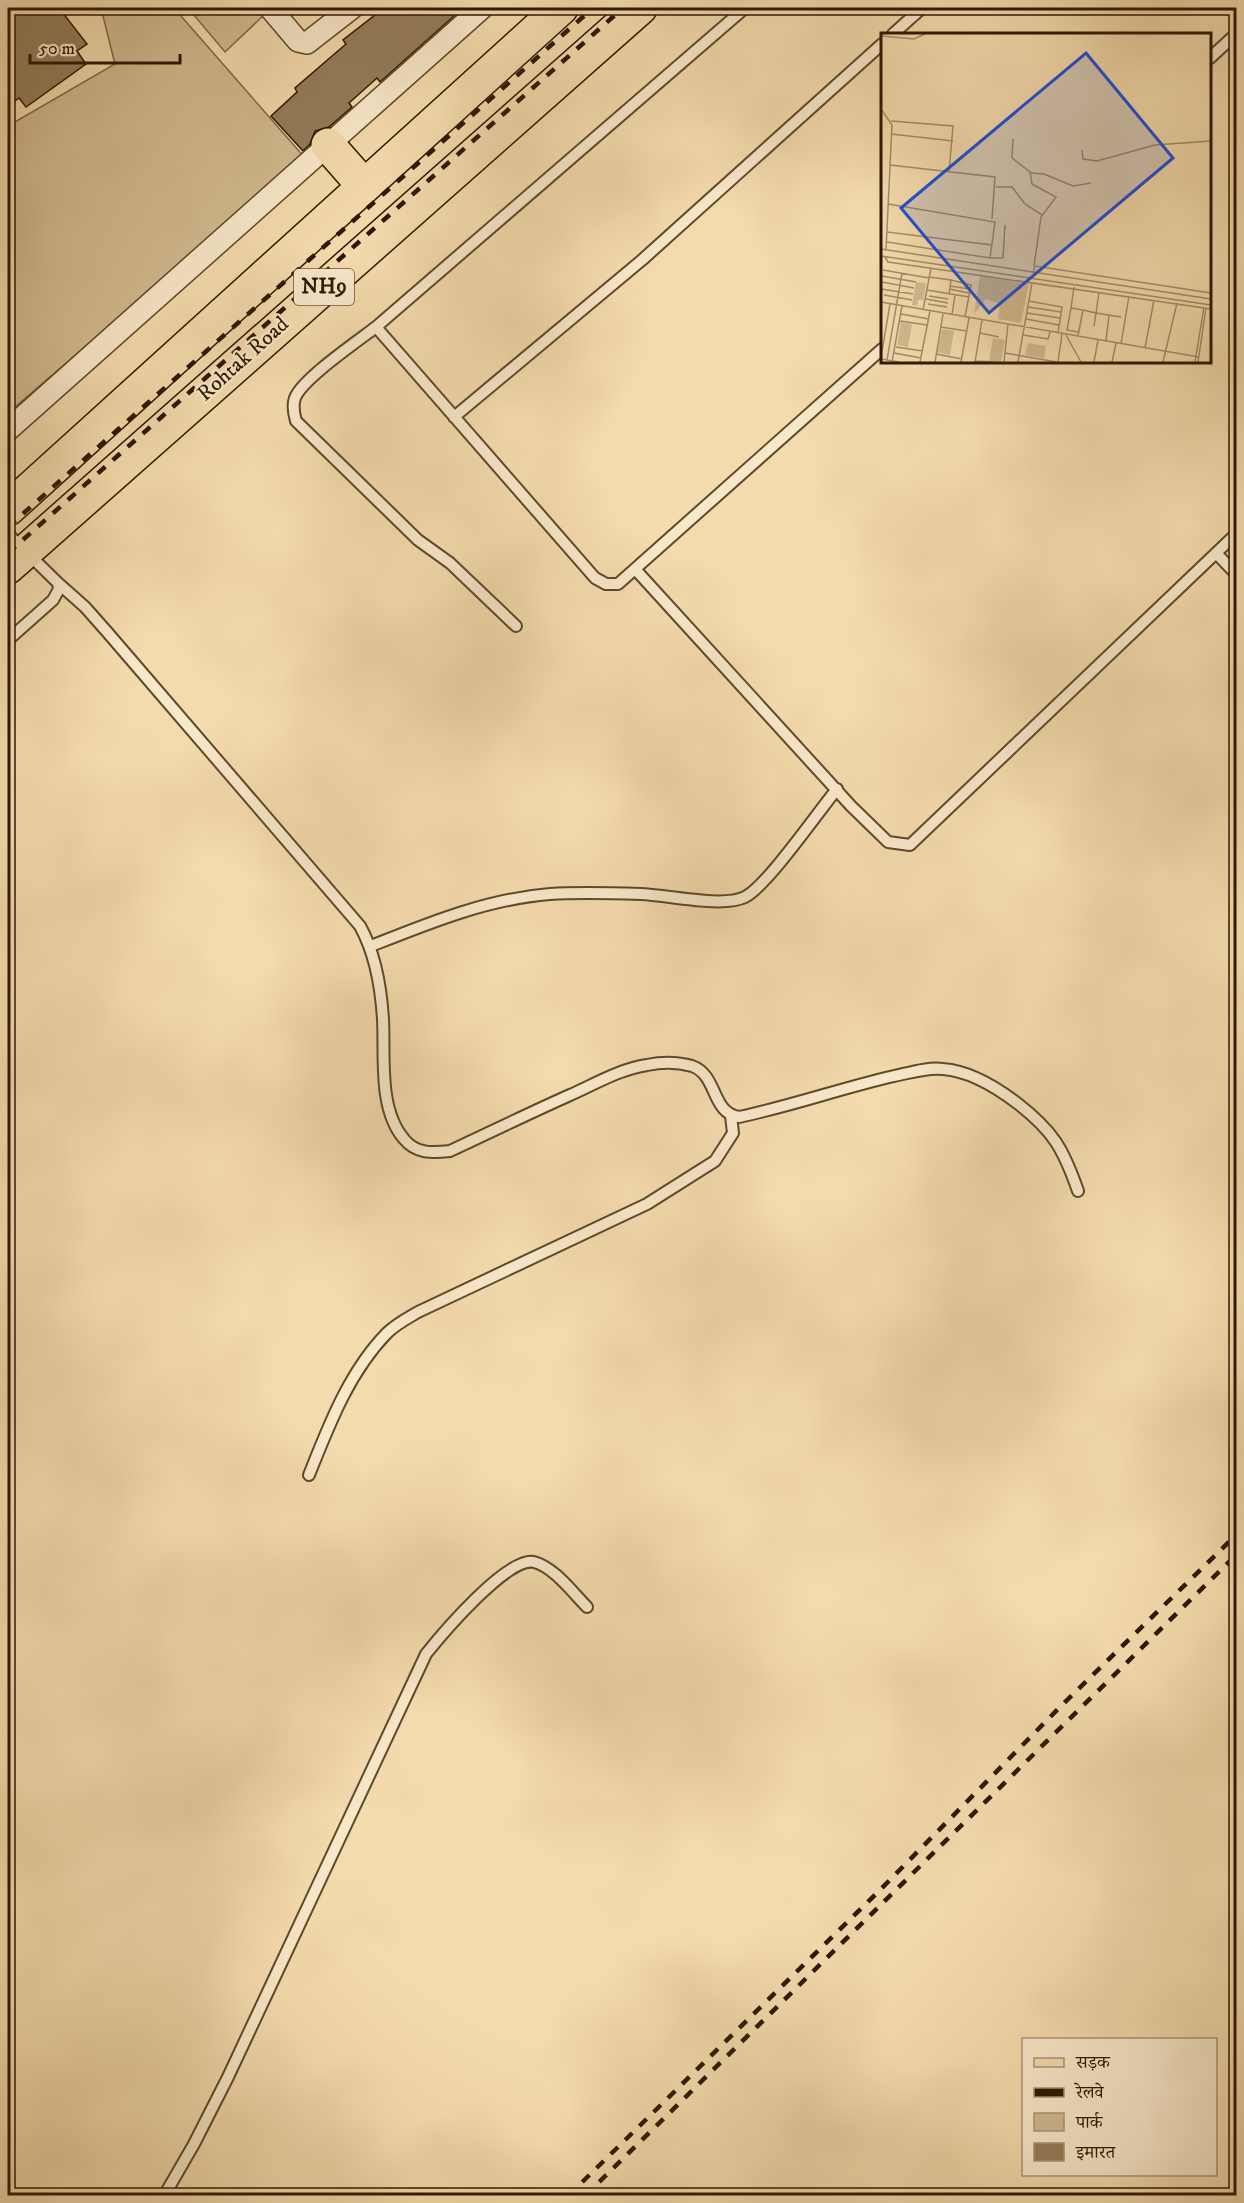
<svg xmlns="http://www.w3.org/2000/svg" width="1244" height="2203" viewBox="0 0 1244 2203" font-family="'IM FELL DW Pica','Noto Serif Devanagari',serif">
<rect width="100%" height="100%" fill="#f4dbad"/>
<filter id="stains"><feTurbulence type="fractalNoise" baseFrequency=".00333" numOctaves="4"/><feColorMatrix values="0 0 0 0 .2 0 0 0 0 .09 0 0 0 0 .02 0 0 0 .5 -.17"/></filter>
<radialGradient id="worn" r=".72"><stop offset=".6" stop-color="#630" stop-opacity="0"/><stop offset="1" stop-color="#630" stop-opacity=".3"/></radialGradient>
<path fill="#d2ba90" stroke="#7f6948" stroke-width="1.5" d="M101,8H174L305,158L8,413V126L115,64Z
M188,8H256L263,16L225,52Z"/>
<path fill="#947d5a" stroke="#2c1800" stroke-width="1.5" d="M14,8H59L87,44L77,51L86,64L26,107L19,98L8,106V12Z
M384,8H447L454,16L380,82L377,78L349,103L352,107L329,127L315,131L310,144L303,151L271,116L297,92L295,88L346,44L343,40Z"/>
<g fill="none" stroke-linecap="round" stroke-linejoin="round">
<defs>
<path id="lane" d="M745,8L376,327L595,578L606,584H618L882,349
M893,34L922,8
M1210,58L1236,34
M376,327C358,341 302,379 295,398C292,406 294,414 296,421L418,540L450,563L516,626
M454,417L642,260L882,44
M8,534L58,583L59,589L53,600L8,640
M1216,553L1236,574
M635,569L851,806L888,842L910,845L1236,534
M58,583L85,607L108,633L360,926C375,953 381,987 383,1019C385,1056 378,1109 404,1139C416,1154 432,1153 450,1151C490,1132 530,1113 570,1095C595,1084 620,1069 647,1065C661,1062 678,1062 692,1066C718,1075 711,1113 739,1117C791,1106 842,1088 894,1076C909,1073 927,1067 943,1069C970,1071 996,1087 1017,1103C1053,1131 1063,1148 1078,1191
M371,946C429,923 487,899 550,894C580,892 611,893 641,894C667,895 723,908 745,897C767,886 818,812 837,789
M309,1475C329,1425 349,1372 387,1333C396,1324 408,1318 418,1312L647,1204L715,1161L733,1133L731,1116
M164,2196L194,2144L228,2077L426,1654C442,1634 508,1556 534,1562C554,1567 573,1593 587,1607"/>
<path id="street" d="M270,8L298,41L307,43L352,8
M8,430L482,8"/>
<path id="primary" d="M328,145L364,186
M8,509L561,8
M8,567L640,8"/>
</defs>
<use href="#lane" stroke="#5e492b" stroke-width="14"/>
<use href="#street" stroke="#5e492b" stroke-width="24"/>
<use href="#primary" stroke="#2c1800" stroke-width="36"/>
<use href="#lane" stroke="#f8e8ca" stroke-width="10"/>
<use href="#street" stroke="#f8e8ca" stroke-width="21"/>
<use href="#primary" stroke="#f4dbad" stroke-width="33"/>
<path stroke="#2c1800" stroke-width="4.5" stroke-dasharray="10 10" stroke-linecap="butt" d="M8,527L593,8
M8,553L623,8
M568,2196L876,1894L1062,1705L1236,1535
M585,2196L1236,1555"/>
</g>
<g text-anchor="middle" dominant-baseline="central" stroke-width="4.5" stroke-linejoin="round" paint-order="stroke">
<rect fill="#f8e8ca" stroke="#69563d" stroke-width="1.5" x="294" y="269" width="60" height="36" rx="4.5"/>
<g font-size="21" font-weight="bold" fill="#2c1800">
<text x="324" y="287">NH9</text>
</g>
<g font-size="22" fill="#2c1800" stroke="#f8e8ca">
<text transform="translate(243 359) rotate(-42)">Rohtak Road</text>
</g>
</g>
<g transform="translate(881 33)">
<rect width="330" height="330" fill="#f4dbad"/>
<path d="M99,243L148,251L140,290L117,286L119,271L105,266L93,281ZM35,249L45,250L42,267H37L36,273L31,272ZM20,289L31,291L27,314L16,312ZM61,296L73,298L69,322L56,319ZM112,305L124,307L120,329H108ZM147,310L165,313L163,325L144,322Z" fill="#d2ba90"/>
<path fill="none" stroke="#a48d68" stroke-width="1.5" d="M0,3L33,6L44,1M0,76L11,92L5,217M10,88L72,93L68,139M10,101L72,108M132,106L131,125L149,139L151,151L175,164L160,184L153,233M201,117L202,126L216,128L274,112L330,108M9,132L114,144L111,186M150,140L163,141L192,153L210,150M115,154H131L144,171L161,182M6,199L111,212M6,209L109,225L114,189L7,171M0,216L330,266M0,223L330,272M4,224L7,229L330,276M109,225H122L124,192M2,237L48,245M152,240L154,233L330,260M1,243L35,249M48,244L70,247L68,262M70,247L90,252L84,284M1,249L33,255M69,253L89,256M193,254L190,275L202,277L197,303M0,256L32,261M68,256L88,260M46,257L88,264M3,262L31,267M48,263L67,266M45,266L67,270M148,268L181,274L177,300M0,269L318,324M47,271L66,274M147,274L180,279M190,275L186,297L197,299M42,277L50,235M202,277L215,280L218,259M146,280L179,285M20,281L48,286M71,282L74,262M145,286L178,292M19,288L46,292M213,293L215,280L240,284M60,294L86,298M99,300L118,304M142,302L167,306L169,299M185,302L200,329M225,308L228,282M240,311L248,263M15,314L42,318M264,315L273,267M13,320L40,325M124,320L176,329M55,321L81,326M0,324L9,271M0,326L18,329M6,327L21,240M94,328L114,329M11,329L21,273M39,329L49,278M54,329L62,281M80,329L88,285M94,329L101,287M123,329L127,291M137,329L151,250M177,329L181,301M213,329L217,307M231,329L235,310M282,329L296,270M314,329L323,274M317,329L325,275"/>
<path fill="#1d4ed8" fill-opacity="0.15" stroke="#1d4ed8" stroke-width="3" d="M205,20L292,125L108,280L20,175Z"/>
<rect width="330" height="330" fill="none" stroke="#2c1800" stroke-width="3"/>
</g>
<rect width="1244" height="2203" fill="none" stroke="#f4dbad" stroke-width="30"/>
<rect x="9" y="9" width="1226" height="2185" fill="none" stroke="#2c1800" stroke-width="3"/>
<rect x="15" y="15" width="1214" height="2173" fill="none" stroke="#2c1800" stroke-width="1.5"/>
<rect x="1022" y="2038" width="195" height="138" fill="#f8e8ca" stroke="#a69579" stroke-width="1.5"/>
<rect x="1034" y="2058" width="30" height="9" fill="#f4dbad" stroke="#a69579" stroke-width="1.5"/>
<text x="1076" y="2068" font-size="18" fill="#2c1800">सड़क</text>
<rect x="1034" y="2088" width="30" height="9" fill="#2c1800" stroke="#a69579" stroke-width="1.5"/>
<text x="1076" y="2098" font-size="18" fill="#2c1800">रेलवे</text>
<rect x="1034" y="2113" width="30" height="18" fill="#d2ba90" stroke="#a69579" stroke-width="1.5"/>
<text x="1076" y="2128" font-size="18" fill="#2c1800">पार्क</text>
<rect x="1034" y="2143" width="30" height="18" fill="#947d5a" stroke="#a69579" stroke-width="1.5"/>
<text x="1076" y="2158" font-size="18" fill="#2c1800">इमारत</text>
<path d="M30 54v9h150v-9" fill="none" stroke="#2c1800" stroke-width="3"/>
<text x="39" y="54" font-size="18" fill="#2c1800" stroke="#f8e8ca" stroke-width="4.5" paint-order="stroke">50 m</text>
<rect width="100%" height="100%" filter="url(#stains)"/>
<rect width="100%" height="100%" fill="url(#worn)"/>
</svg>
